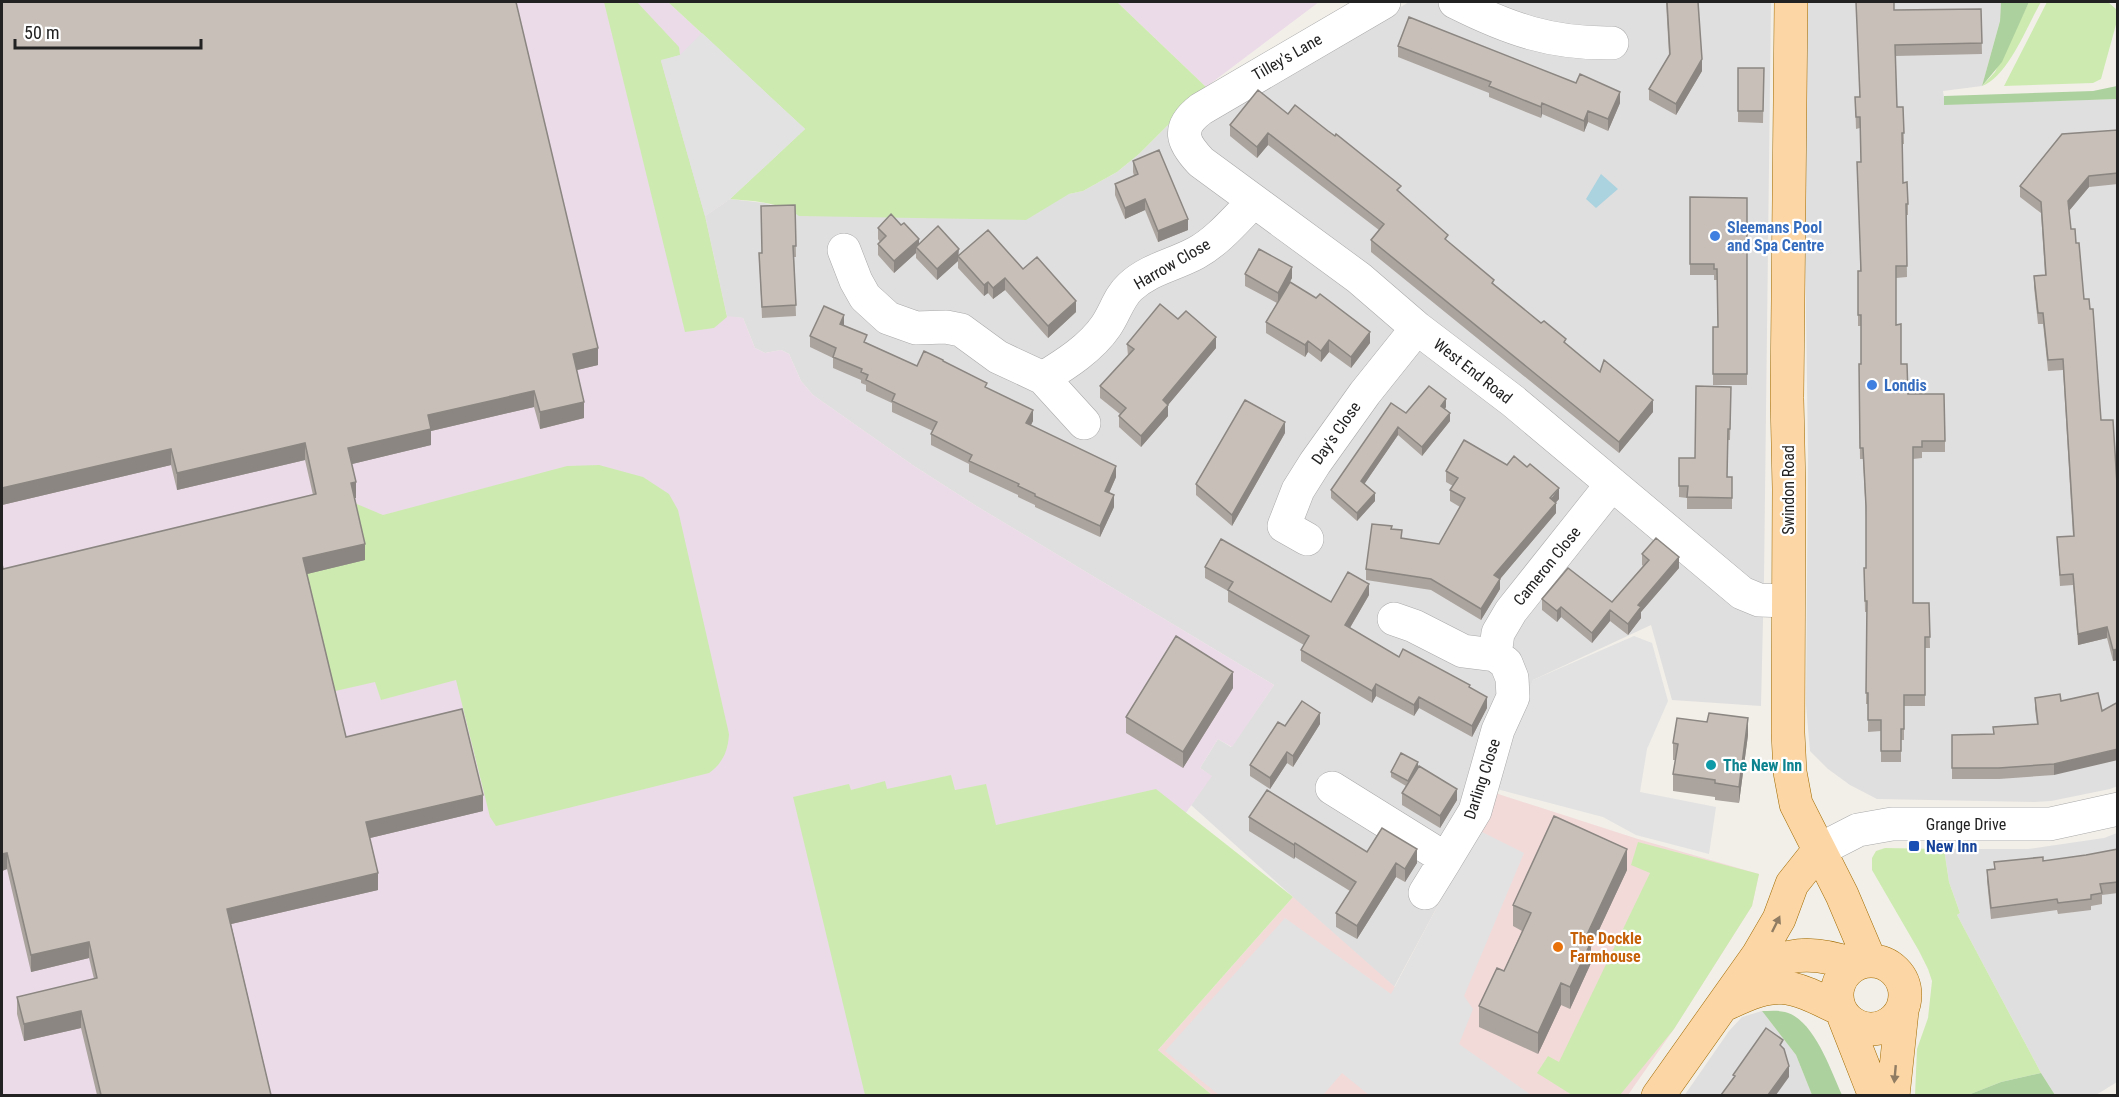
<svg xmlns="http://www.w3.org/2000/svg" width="2119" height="1097" viewBox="0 0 2119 1097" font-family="'Roboto Condensed',sans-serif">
<rect width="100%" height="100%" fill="#f2efe9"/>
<path fill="#e0dfdf" d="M1409,2H1771L1764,579L1761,706L1672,700L1651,625L1533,680L1479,829L1394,987L1285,918L1293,897L1191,805L1211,776L1200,768L1218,739L1231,747L1274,685L978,507L914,466L813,395L801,381L789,354L781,350L765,353L755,348L743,318L727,317L705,216L730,199L765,203L793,212L1069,194L1083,191L1117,172L1139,154L1206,87L1215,114L1339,44Z
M1806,2H2001L2000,21L1982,86L1943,91L1945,104L2117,99L2118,786L2110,789L2051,801L2034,802L1877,799L1850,785L1828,769L1810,751L1806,705L1808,454L1803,109Z
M2117,833V1082L2096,1095H2055L2041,1073L1957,915L1960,913L1949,882L1944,849H2028L2104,838Z
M1762,1011L1796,1055L1812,1095L1684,1096L1729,1031L1742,1017Z"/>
<path fill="#f2dad9" d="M1489,791L1638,839L1759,874L1752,906L1674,1029L1628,1095H1212L1158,1050L1293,897L1395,987L1479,829Z"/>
<path fill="#ebdbe8" d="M2,2H668L805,129L730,199L705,216L727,316L743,318L755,348L765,353L781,350L789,354L801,381L813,395L914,466L978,507L1274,685L1232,747L1218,739L1200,768L1212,776L1027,1037L1085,1095L2,1096Z
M1117,2H1319L1206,87Z"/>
<path fill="#cdebb0" d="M604,2H637L679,47L680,55L661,61L705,216L727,317L714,328L685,332Z
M668,2H1117L1206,87L1139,154L1117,172L1083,191L1069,194L1026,220L799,216C780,202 753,201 730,199L805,129Z
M2029,2H2041C2027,26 2008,77 1982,86L1995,72Z
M2047,2H2108L2116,9L2117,21L2101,79L2093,83L2004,86Z
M599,465L643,477L669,494L678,510L729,734C728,751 723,763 709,773L496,826L490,817L456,680L381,700L375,682L331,692L303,575L352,502L383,515L567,466Z
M951,775L955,790L986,784L996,825L1156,789L1293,897L1158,1050L1212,1095H865L793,797L849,784L851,790L885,781L887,789Z
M1638,842L1759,874L1752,906L1674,1029L1620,1095H1572L1537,1073L1548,1056L1559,1062L1650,873L1631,865Z
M1885,848L1944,849L1949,882L1960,913L1957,915L2041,1073L2001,1082L1968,1095H1915L1917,1049L1928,1018L1932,981L1928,969L1919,951L1872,870V858L1876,851Z"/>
<path fill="#add19e" d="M2001,2H2029L2002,62L1982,86L2000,21Z
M2117,86V99L1944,105V96L2093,91Z
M1762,1011C1769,1011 1778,1010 1785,1012C1814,1019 1831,1071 1842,1095H1812L1796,1055Z
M2041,1073L2055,1095H1968L2001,1082Z"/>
<path fill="#e2e2e2" d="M702,33L805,129L730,199L705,216L661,60L680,55Z
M1634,636L1652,643L1668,701L1647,749L1640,792L1716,807L1709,854L1636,835L1603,817L1493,788L1501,739L1533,680Z
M1478,830L1524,853L1464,996L1473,1009L1459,1044L1531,1095H1369L1342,1073L1323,1095H1219L1165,1051L1285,918L1391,994Z"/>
<path fill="#aad3df" d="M1601,174L1618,189L1596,208L1586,199Z"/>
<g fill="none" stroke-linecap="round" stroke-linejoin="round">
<defs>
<path id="minor" d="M1384,2L1201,109C1176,128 1182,142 1201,162L1359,278L1417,328L1513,401L1742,593L1759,600L1788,601
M1455,2C1509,29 1551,44 1612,43
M844,250L856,281L865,297L888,318L916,328L946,327L961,330L998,357L1043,378L1084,423
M1043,378C1066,364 1091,348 1106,326C1115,313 1119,297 1130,287C1149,269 1174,265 1196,253C1218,241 1236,219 1254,201
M1307,539L1284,526L1298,490L1315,463L1365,393L1417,328
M1495,655L1498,633L1511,611L1612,484
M1332,788L1446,859L1475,811L1498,730L1513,697L1512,678L1506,663L1495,655L1463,651L1414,626L1394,619
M1819,850L1858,830L1892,824H2050L2118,809
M1425,893L1446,859"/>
<path id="major" d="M1791,2L1787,398L1789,489L1788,733L1790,772L1796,804L1842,895L1870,961
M1837 995a34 34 0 1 1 68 0a34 34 0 1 1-68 0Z
M1745,974C1787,953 1810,949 1855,965
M1724,1005C1778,979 1787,983 1840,1009
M1844,1017L1875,1096
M1658,1096L1758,955L1779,919L1792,884L1819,850
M1893,1096L1902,1011"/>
</defs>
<use href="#minor" stroke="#a9a9a9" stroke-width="34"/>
<use href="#major" stroke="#a06b00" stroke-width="34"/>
<use href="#minor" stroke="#fff" stroke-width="33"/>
<use href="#major" stroke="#fcd6a4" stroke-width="33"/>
</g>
<path fill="#aba49e" d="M2,2L598,365L577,370L584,418L540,429L534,407L431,431V445L352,464L356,498H355L365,560L307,574L346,737L483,811L370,838L378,890L231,924L271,1095H97L81,1028L24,1041L17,1014V997L94,979L89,958L31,972L7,869L2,871V564L3,569L313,495L305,460L177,490L171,465L2,505Z
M1666,2H1698L1702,71L1676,115L1649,100V89L1669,55Z
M1981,9L1982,54L1895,56L1897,107H1903L1904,144H1902L1903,183L1908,204V215H1906L1907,277L1896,278V325L1901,364L1908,394L1945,441V452H1922V458L1913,459V603H1929L1930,648H1925V706H1904V740H1901V762H1881V731L1868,732V704H1866L1867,612H1865L1864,568H1866V517L1863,459H1860L1859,364H1861V326H1858V271H1860L1861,162L1860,128L1856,129L1855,97H1859L1894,10Z
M1398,46L1620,103L1608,131L1588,122L1584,132L1542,114L1541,118L1489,97V93L1398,57Z
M1738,68H1764L1763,123L1738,122Z
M1288,114L1401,193L1448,242L1494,284L1600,372L1653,412L1619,453L1371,252V240L1379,230L1268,145L1257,158L1230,136V125Z
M2118,130V184L2089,187L2069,211L2071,229L2076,243L2101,420L2118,500V660L2113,661L2107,638L2078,645L2073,585L2060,586L2057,537L2073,536L2063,370L2048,371L2043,324H2038L2034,287V276L2045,275L2041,213L2020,197V186Z
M1133,161L1188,230L1158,242L1145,210L1125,219L1115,195V184L1134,176L1133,172Z
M1690,197L1747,198V385H1713V327H1718L1717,280H1714V275H1690Z
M795,205L796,257H794L796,316L762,318L759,253H761Z
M878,228L919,244L959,255L1023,269L1076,312L1048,338L1005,290L993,299L988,293L984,296L958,268V261L937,280L916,258V253L894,273L878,255V244L880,242L878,239Z
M1245,274L1292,278L1289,283L1370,343L1351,368L1329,352L1321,362L1308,352L1305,357L1266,333V322L1277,303L1245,286Z
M1178,319L1216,348L1168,405V416L1141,447L1119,427V416L1120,414L1100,398V386L1128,356L1127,344Z
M844,326L867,343L917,366L943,362L987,388L1033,421L1031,425L1116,477L1109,493L1114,507L1100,537L1035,507V505L1018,497V495L969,472V464L931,445V434L933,431L892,412V403L866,391V385L861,383V380L833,368V358L810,347V336Z
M1731,387L1730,440H1728L1727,477H1732V509H1687V498L1679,497V458H1695Z
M1446,407L1445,409L1450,421L1422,456L1398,435L1364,484L1375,501L1357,521L1331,498V490L1406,413Z
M1285,433L1232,526L1196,495V484Z
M1446,471L1559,499L1555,503L1556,513L1500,579V589L1481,620L1431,590L1366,580V569L1392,529L1402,538L1439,544L1460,507L1450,501V490L1453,486L1446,482Z
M1642,554L1679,568L1641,612V618L1628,635L1610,621L1592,643L1561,617L1557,622L1542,610V599L1612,602L1643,566L1642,565Z
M1205,567L1331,602L1369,595L1350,628L1399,657L1470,688L1487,708L1472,737L1419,708L1414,716L1376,696L1372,703L1301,661V650L1304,645L1228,602V591L1205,578Z
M1233,688L1183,768L1126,733V717Z
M2060,694L2054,775L1999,779H1952V735L1993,734L2037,724L2035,709V698Z
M1320,724L1293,767L1287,763L1270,789L1250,776V765L1285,726Z
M1748,735L1739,803L1715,800V797L1673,791V774L1676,760H1673V743Z
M1418,767L1457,800L1440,828L1402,805V793L1406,786L1391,777V772Z
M1249,817L1367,852L1417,863L1405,882L1396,877L1357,939L1336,927V913L1350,891L1295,857L1294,859L1249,831Z
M2118,849V893L2102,895V904L2091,906V910L2058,914L2057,910L1991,919L1987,881V870H1994V862L2043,861L2086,855Z
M1627,870L1591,947V963L1570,1009L1561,1005L1538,1054L1479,1027V1006L1504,971L1522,931L1513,926V905Z"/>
<path fill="#8b8681" d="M1702,59V71L1676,115V104Z
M1620,92V103L1608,131V119Z
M1542,103V114L1541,118V107Z
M1588,111V122L1584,132V121Z
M1268,133V145L1257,158V147Z
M2089,176V187L2068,212V201Z
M1145,199V210L1125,219V208Z
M1188,219V230L1158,242V231Z
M919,239V250L916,247V253L894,273V261Z
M959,249L958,261L937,280V269Z
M1292,267V278L1278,304V293Z
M1005,278V290L993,299V288Z
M988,282V293L984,296V285Z
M1076,301V312L1048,338V326Z
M844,315V327L840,324Z
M1370,332V343L1351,368V357Z
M1216,337V348L1168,405V416L1141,447V436L1163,400Z
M1329,340V352L1321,362V351Z
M1308,341V352L1305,357V345Z
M598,348V365L573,371V354Z
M534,391V407L431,431V445L348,465V448L428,415Z
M1446,399V407L1441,414V406Z
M1653,400V412L1619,453V442Z
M584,402V418L540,429V412Z
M1033,410V421L1026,434V423Z
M1450,413V421L1422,456V447Z
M1285,422V433L1232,526V515Z
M1398,427V435L1361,489V481Z
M305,443V460L177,490V473Z
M171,449V465L2,505V488Z
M1116,466V477L1105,502V491Z
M356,482V498L351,499V483Z
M1559,488V499L1550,509L1556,503V513L1500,579V589L1481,620V609L1494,575Z
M1375,493V501L1357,521V513Z
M1114,495V507L1100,537V526Z
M365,544V560L303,575V558Z
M1679,557V568L1641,612V618L1628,635V624L1638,605Z
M1369,584V595L1345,636V625Z
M1561,607V617L1557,622V611Z
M1610,610V621L1592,643V633Z
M2107,627V638L2078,645V634Z
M2118,649V660L2113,661V650Z
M1233,672V688L1183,768V752Z
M1376,684V696L1372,703V691Z
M1419,697V708L1414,716V705Z
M1487,697V708L1472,737V726Z
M1320,713V724L1293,767V756Z
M1748,718V735L1739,803V787Z
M2118,749V760L2054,775V764Z
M1287,752V763L1270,789V778Z
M1418,762V768L1408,787V781Z
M1457,789V800L1440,828V816Z
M483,795V811L366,839V822Z
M1295,843V857L1294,859V845Z
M1417,849V863L1405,882V869Z
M1627,849V870L1591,947V963L1570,1009V987L1585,939Z
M7,853V869L2,871V854Z
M1396,863V877L1357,939V926Z
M378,873V890L227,925V909Z
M89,942V958L31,972V955Z
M1561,983V1005L1538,1054V1033Z
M81,1011V1028L24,1041V1024Z
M1789,1066V1077L1776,1095H1768Z"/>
<path fill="#c7bfb8" stroke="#8b8681" stroke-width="1.5" d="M2,2H516L598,348L573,354L584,402L540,412L534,391L428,415L431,429L348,448L356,482L351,483L365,544L303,558L346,737L462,709L483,795L366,822L378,873L227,909L271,1095H101L81,1011L24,1024L17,997L97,978L89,942L31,955L7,853L2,854V564L3,569L316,494L305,443L177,473L171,449L2,488Z
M1667,2H1698L1702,59L1676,104L1649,89L1670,54Z
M1856,2H1894V10L1981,9L1982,43L1895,45L1897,107H1903L1904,133H1902L1903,183L1907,182L1908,204H1906L1907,266H1896V325L1901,324V364H1907L1908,394H1944L1945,441H1922V447H1913V603H1929L1930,637H1925V695H1904V729H1901V751H1881V720H1868V693H1866L1867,601H1865L1864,568H1866V506L1863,448H1860L1859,364H1861V315H1858V271H1861L1857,162H1861L1860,117H1856L1855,97H1860Z
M1409,17L1576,83L1580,74L1620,92L1608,119L1588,111L1584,121L1542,103L1541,107L1489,86L1491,82L1398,46Z
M1738,68H1764L1763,111H1738Z
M1258,90L1288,114L1295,105L1328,131L1335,136L1336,134L1401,186L1397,190L1448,235L1445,239L1494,280L1492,283L1541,323L1544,321L1566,339L1564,342L1600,372L1604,360L1653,400L1619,442L1371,240L1384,224L1268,133L1257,147L1230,125Z
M2118,130V173L2089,176L2068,201L2071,229H2075L2076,243H2079L2084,299H2089L2090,309H2093L2101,420H2113L2118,500V649L2113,650L2107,627L2078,634L2073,574L2060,575L2057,537L2074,536L2063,359L2048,360L2043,313H2038L2034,276L2046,275L2041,202L2020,186L2062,134Z
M1159,150L1188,219L1158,231L1145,199L1125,208L1115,184L1138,174L1133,161Z
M1690,197L1747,198V374H1713V327H1718L1717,269H1714V264H1690Z
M795,205L796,246H793L796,305L762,307L759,253H762L761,206Z
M891,214L901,225L904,223L919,239L894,261L878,244L886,236L878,228Z
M938,226L959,249L937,269L916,247Z
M988,230L1023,269L1037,257L1076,301L1048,326L1005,278L993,288L988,282L984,285L958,256Z
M1259,249L1292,267L1278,293L1245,274Z
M1290,282L1316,298L1320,294L1370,332L1351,357L1329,340L1321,351L1308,341L1305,345L1266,322Z
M1160,304L1178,319L1186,311L1216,337L1163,400L1168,405L1141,436L1119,416L1126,408L1100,386L1134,349L1127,344Z
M824,306L844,315L840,324L867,335L864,342L917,366L924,351L943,360V361L987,383L985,387L1033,410L1026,423L1116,466L1105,491L1114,495L1100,526L1035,496V494L1018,486L1019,484L969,461L972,455L931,434L937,422L892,401L895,394L866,380L868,375L861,372L862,369L833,357L836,348L810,336Z
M1429,386L1446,399L1441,406L1450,413L1422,447L1398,427L1361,481L1375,493L1357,513L1331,490L1391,403L1406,413Z
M1696,386L1731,387L1730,429H1728L1727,477H1732V498L1687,497L1688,486H1679V458H1695Z
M1245,400L1285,422L1232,515L1196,484Z
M1464,440L1507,465L1514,456L1527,467L1530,464L1559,488L1550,498L1556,503L1494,575L1500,579L1481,609L1431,579L1366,569L1372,524L1392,526L1391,529L1402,530L1401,538L1439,544L1465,498L1450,490L1458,478L1446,471Z
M1656,538L1679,557L1638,605L1641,607L1628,624L1610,610L1592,633L1561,607L1557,611L1542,599L1568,568L1612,602L1649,560L1642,554Z
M1221,539L1331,602L1348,572L1369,584L1345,625L1399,657L1403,649L1470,685L1469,687L1487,697L1472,726L1419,697L1414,705L1376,684L1372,691L1301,650L1309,636L1228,590L1233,582L1205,567Z
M1176,636L1233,672L1183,752L1126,717Z
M2098,693L2102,711L2118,702V749L2054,764L1999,768H1952V735L1994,734L1993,727L2038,724L2035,698L2060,694L2061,701Z
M1302,701L1320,713L1293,756L1287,752L1270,778L1250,765L1278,722L1285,726Z
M1709,713L1748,718L1739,787L1715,783V780L1673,774L1678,744L1673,743L1677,718L1707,722Z
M1401,753L1418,762L1408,781L1391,772Z
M1419,766L1457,789L1440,816L1402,793Z
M1267,790L1367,852L1382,828L1417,849L1405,869L1396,863L1357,926L1336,913L1356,882L1295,843L1294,845L1249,817Z
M1554,816L1627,849L1585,939L1591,942L1570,987L1561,983L1538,1033L1479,1006L1497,968L1504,971L1531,913L1513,905Z
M2118,849V882L2100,884L2102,893L2091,895V899L2058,903L2057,899L1991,908L1987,870L1995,869L1994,862L2043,857V861L2086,855Z
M1766,1028L1783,1040L1780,1045L1784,1049L1789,1066L1768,1095H1721L1735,1076L1733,1075Z"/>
<defs><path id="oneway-solid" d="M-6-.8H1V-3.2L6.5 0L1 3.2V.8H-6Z" transform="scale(1.5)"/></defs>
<g fill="#8f7c63">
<use href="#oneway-solid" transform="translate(1776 924) rotate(-64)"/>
<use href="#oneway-solid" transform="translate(1895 1074) rotate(95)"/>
</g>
<g fill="#3f7fe0" stroke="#fff" stroke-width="2">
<circle cx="1715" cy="236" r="6"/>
<circle cx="1872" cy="385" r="6"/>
</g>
<circle fill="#0f9aa8" stroke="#fff" stroke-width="2" cx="1711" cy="765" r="6"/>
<rect fill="#1a4fb4" stroke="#fff" stroke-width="2" x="1908" y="840" width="12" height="12" rx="3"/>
<circle fill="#e8710a" stroke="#fff" stroke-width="2" cx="1558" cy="947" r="6"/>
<g text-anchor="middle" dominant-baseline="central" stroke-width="4.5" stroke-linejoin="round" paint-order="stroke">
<g font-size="16" fill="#222" stroke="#fff">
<text transform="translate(1287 57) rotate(-30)">Tilley's Lane</text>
<text transform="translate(1172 264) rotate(-30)">Harrow Close</text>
<text transform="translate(1473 371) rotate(38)">West End Road</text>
<text transform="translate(1336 433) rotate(-55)">Day's Close</text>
<text transform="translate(1788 490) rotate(-90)">Swindon Road</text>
<text transform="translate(1547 566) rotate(-51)">Cameron Close</text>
<text transform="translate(1482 779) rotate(-72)">Darling Close</text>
<text x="1966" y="824">Grange Drive</text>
</g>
<g font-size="16" font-weight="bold" fill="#366cbe" stroke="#fff" text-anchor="start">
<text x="1727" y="227">Sleemans Pool<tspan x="1727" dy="18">and Spa Centre</tspan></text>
<text x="1884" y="385">Londis</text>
</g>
<g font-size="16" font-weight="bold" fill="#0d838f" stroke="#fff" text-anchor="start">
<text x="1723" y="765">The New Inn</text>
</g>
<g font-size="16" font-weight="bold" fill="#164399" stroke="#fff" text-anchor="start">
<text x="1926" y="846">New Inn</text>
</g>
<g font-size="16" font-weight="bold" fill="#c56008" stroke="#fff" text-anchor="start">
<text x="1570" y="938">The Dockle<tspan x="1570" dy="18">Farmhouse</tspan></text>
</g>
</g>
<rect width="2119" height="1097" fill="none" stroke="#222222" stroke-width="6"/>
<path d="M15 39v9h186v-9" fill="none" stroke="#222222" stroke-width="3"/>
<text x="24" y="39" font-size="18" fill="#222222" stroke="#ffffff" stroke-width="4.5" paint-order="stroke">50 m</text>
</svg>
